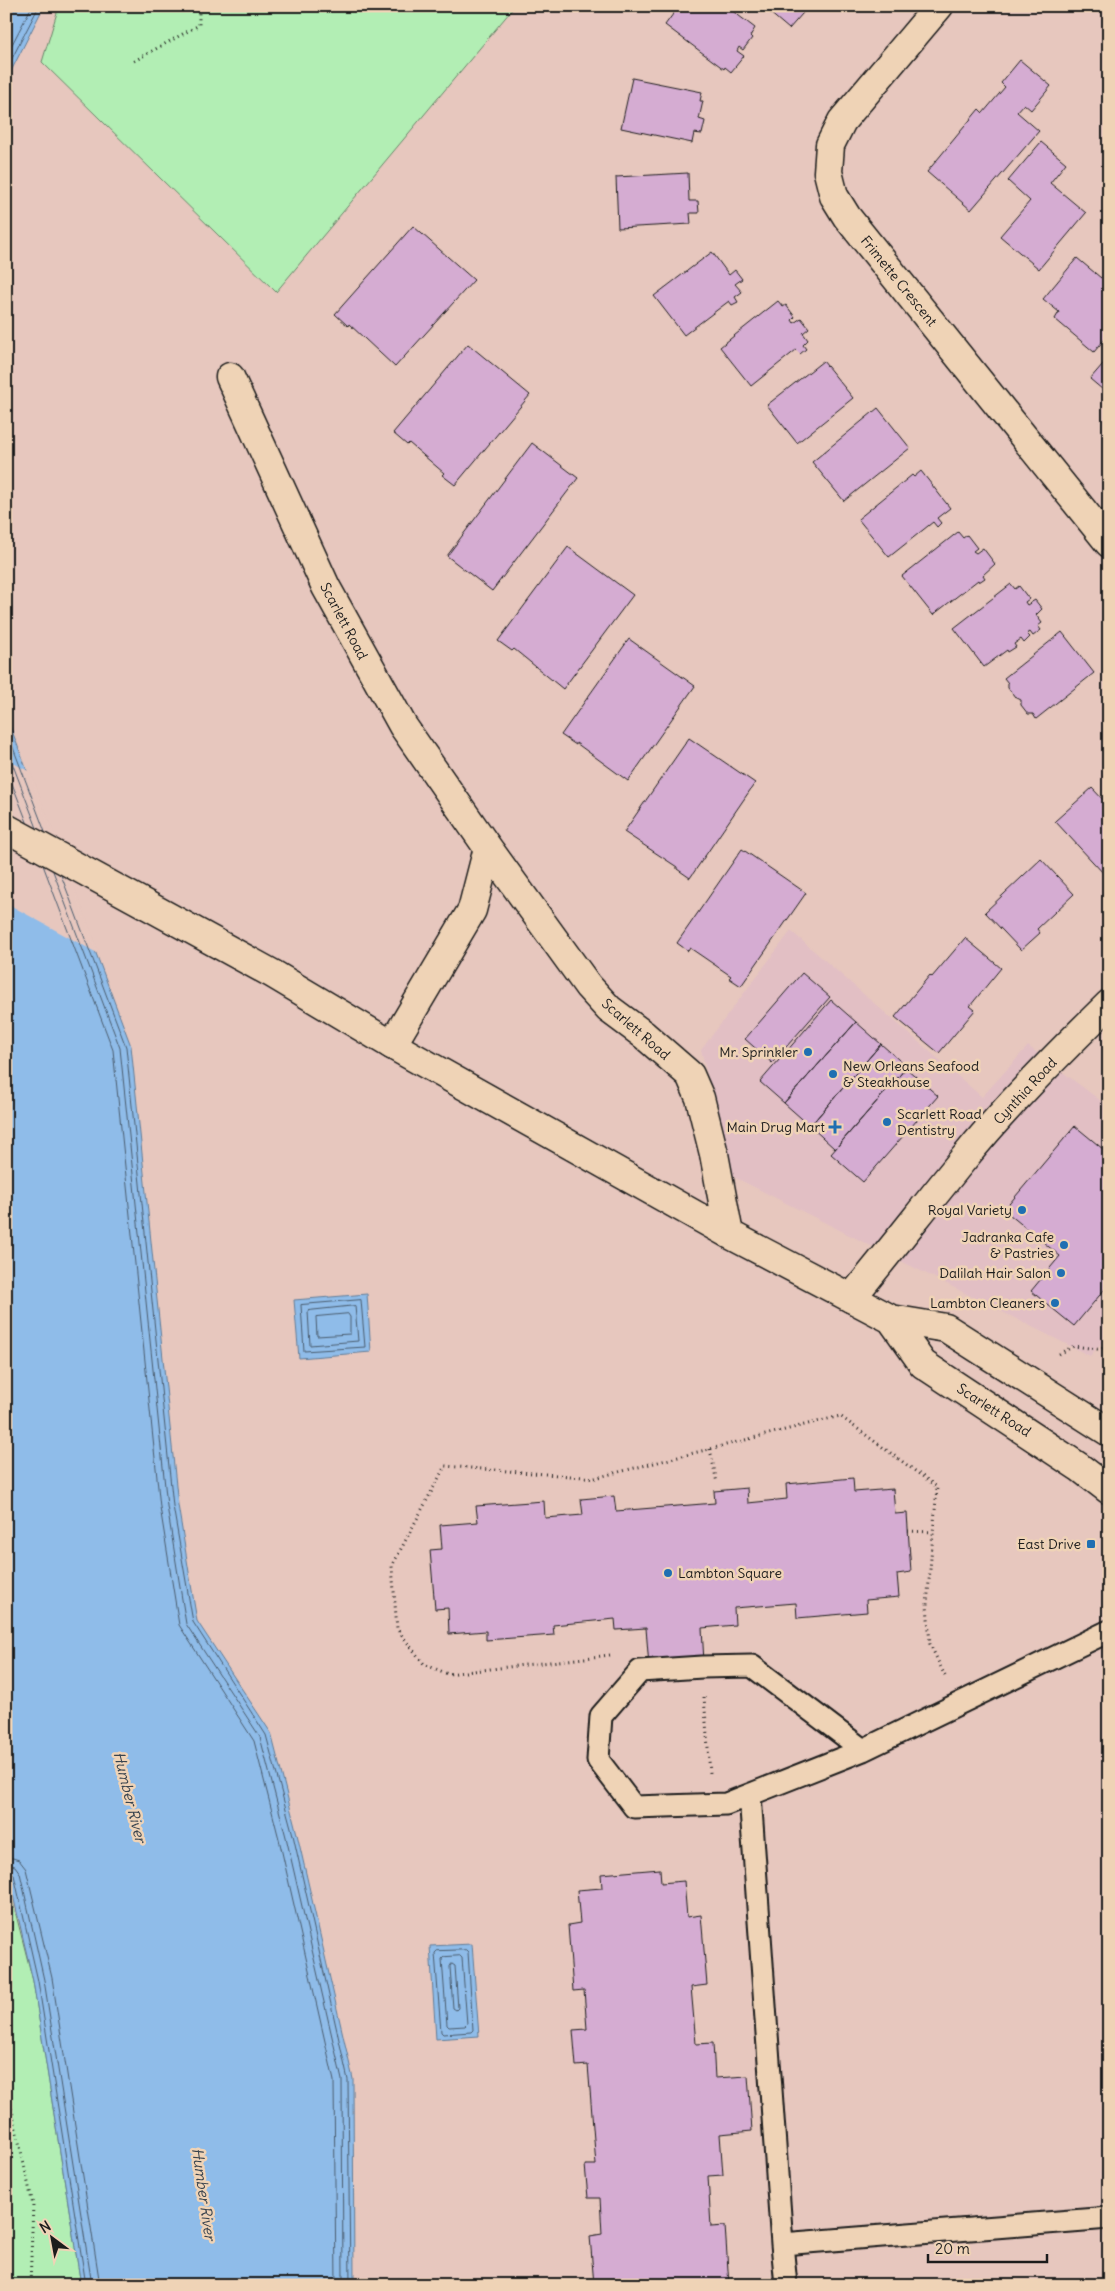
<svg xmlns="http://www.w3.org/2000/svg" width="1115" height="2291" viewBox="0 0 1115 2291" font-family="Delius,sans-serif">
<rect width="100%" height="100%" fill="#e7c7be"/>
<filter id="ink" filterUnits="userSpaceOnUse"><feTurbulence type="fractalNoise" baseFrequency=".02" numOctaves="2"/><feDisplacementMap in="SourceGraphic" scale="10" xChannelSelector="R" yChannelSelector="G"/><feConvolveMatrix kernelMatrix="1 2 1 2 8 2 1 2 1" color-interpolation-filters="sRGB"/></filter>
<g filter="url(#ink)">
<path fill="#e2bfc4" d="M791,931L982,1097L1028,1046L1109,1107V1334L1090,1356L734,1177L701,1050Z"/>
<path fill="#b2eeb4" stroke="#678568" d="M59,6H515L276,292L42,62Z
M6,1876L33,1981L81,2285H6Z"/>
<path fill="#8fbce9" stroke="#617c97" d="M6,6H44L6,81Z
M6,715L131,1046L178,1505L197,1621L271,1733L297,1834L353,2079L354,2285H81L33,1981L6,1865Z
M367,1294L371,1352L299,1358L294,1300Z
M472,1944L479,2036L436,2039L430,1946Z"/>
<path fill="#e7c7be" d="M6,759L30,772L99,954L6,903Z"/>
<g fill="none" stroke-linecap="round" stroke-linejoin="round">
<path stroke="#4a5c6e" stroke-width="1" d="M6,56L32,6
M6,70L39,6
M6,729L45,832
M6,747L37,828
M6,768L27,822
M43,865L113,1050L160,1507L179,1625L254,1741L279,1839L334,2081L336,2285
M53,871L120,1048L167,1506L186,1624L260,1737L286,1837L342,2080L343,2285
M61,875L126,1047L173,1506L193,1622L266,1735L293,1835L348,2080L350,2285
M361,1300L365,1347L304,1351L301,1305Z
M355,1306L358,1341L310,1345L308,1311Z
M348,1314L350,1317V1334L317,1336L316,1317Z
M6,1856L19,1860L26,1869L52,1978L100,2285
M6,1864L15,1866L20,1873L44,1980L92,2285
M6,1870L11,1871L14,1875L38,1981L86,2285
M466,1950L468,1952L473,2030L471,2032L443,2034L441,2032L435,1953L437,1951Z
M460,1956L462,1958L467,2024L465,2026L449,2027L447,2025L442,1959L444,1957Z
M452,1964L455,1966L458,2008L456,2010L453,2008L450,1967Z"/>
</g>
<path fill="#d5acd2" stroke="#1c1c1c" d="M679,6H726L755,28L750,36L752,38L743,50L739,47L737,51L744,56L731,72L725,67L724,69L665,25Z
M762,6H809L789,29Z
M1020,60L1051,86L1031,110L1024,104L1017,112L1039,131L971,210L927,172L979,109L983,113L1005,87L1001,83Z
M632,78L702,92L700,101H703L699,119L705,121L702,134L694,133L692,143L621,128Z
M1041,142L1066,163L1050,183L1086,213L1039,269L1000,236L1030,201L1008,181Z
M688,173L689,201H698L699,213H690L691,224L618,228L616,177Z
M413,226L474,280L395,367L349,324L348,326L335,314Z
M712,252L729,275L735,270L742,279L735,284L742,292L735,297L738,302L732,305L729,301L684,335L654,296Z
M1077,258L1101,278L1109,269V334L1094,352L1055,319L1059,312L1043,299Z
M778,301L783,307L786,305L795,317L792,320L794,323L801,318L809,328L803,333L808,340L803,345L806,349L800,354L796,350L751,386L720,347Z
M468,344L530,395L455,485L442,475L444,473L409,443L407,445L393,433Z
M1109,357V395L1090,379Z
M823,361L853,398L797,443L767,405Z
M878,408L910,448L844,501L812,462Z
M532,443L578,478L492,591L447,556Z
M921,471L950,508L937,518L941,523L937,527L933,522L889,557L858,519L912,475L914,477Z
M958,532L963,538L967,535L977,548L973,551L976,553L983,548L995,564L983,575L985,578L979,582L978,580L933,615L902,576Z
M568,547L633,595L563,689L514,649L512,651L498,641Z
M1011,584L1015,589L1019,586L1029,599L1025,602L1027,605L1035,600L1042,609L1036,615L1042,623L1038,626L1041,630L1033,636L1030,632L1027,634L1030,637L1024,643L1021,639L1014,644L1016,647L1008,652L1007,650L984,667L954,628Z
M1062,632L1094,673L1036,719L1033,714H1028L1021,705V700L1015,697L1008,688V683L1004,678Z
M629,639L695,686L628,781L576,743V745L561,735Z
M689,738L755,783L690,878L677,869V867L624,832Z
M1092,788L1109,806V871L1105,875L1055,821Z
M742,849L806,893L741,986L729,978L731,976L690,948L688,951L677,943Z
M1041,859L1074,894L1037,929L1040,933L1021,950L985,912Z
M965,938L1001,968L970,1006L975,1010L939,1053L895,1017L930,975L932,977Z
M802,973L830,997L772,1063L745,1039Z
M831,1000L856,1022L784,1103L760,1082Z
M856,1022L881,1044L810,1126L784,1103Z
M881,1044L907,1067L835,1149L810,1126Z
M906,1068L938,1096L863,1182L831,1154Z
M1075,1126L1109,1154V1203L1105,1207L1109,1210V1284L1074,1326L1031,1291L1060,1256L1004,1210Z
M853,1478L854,1492L893,1489L895,1514L907,1513L911,1572L897,1574L899,1597L866,1600L867,1612L797,1618L796,1603L734,1608L735,1625L702,1628L704,1662L649,1666L646,1628L616,1630L615,1619L553,1625L554,1635L486,1640V1631L449,1634L448,1608L435,1609L430,1550L442,1549L440,1525L478,1522L476,1506L544,1501L545,1518L583,1515L581,1499L614,1496L616,1511L715,1503L714,1491L747,1488L748,1503L787,1499L786,1484Z
M660,1869L661,1883L684,1881L687,1917L701,1915L707,1985L691,1987L696,2044L713,2043L715,2078L748,2076L752,2131L720,2134L723,2175L708,2176L711,2227L725,2226L729,2285H594L590,2236L602,2234L600,2198H588L585,2165H596L588,2065L576,2066L573,2030L587,2029L584,1990L573,1991L568,1925L580,1923L577,1890L602,1888L601,1874Z
M1081,2282V2285H1043Z"/>
<g fill="none" stroke-linecap="round" stroke-linejoin="round">
<defs>
<path id="service" d="M863,1750L752,1666L702,1667L640,1671L601,1716L598,1760L634,1807L726,1804L863,1750L1109,1631
M750,1795L782,2244
M786,2285L782,2244L1109,2218"/>
<path id="minor" d="M939,6L842,121L830,145L828,172L834,196L847,217L1109,543
M230,377L326,587L403,726L488,848L588,986L609,1009L644,1035L690,1075L700,1098L714,1154L729,1234
M392,1045L472,910L488,848
M851,1298C889,1253 924,1207 961,1162C1006,1106 1057,1055 1109,1004"/>
<path id="secondary" d="M6,828L273,974L392,1045L729,1234L891,1319L946,1328L1109,1432
M891,1319L923,1364L1079,1467L1109,1490"/>
</defs>
<use href="#service" stroke="#1c1c1c" stroke-width="25"/>
<use href="#minor" stroke="#1c1c1c" stroke-width="31"/>
<use href="#secondary" stroke="#1c1c1c" stroke-width="31"/>
<path stroke="#1c1c1c" stroke-width="3" stroke-dasharray="1 4" stroke-linecap="butt" d="M134,61L199,25V6
M1059,1354L1074,1346L1097,1349L1109,1347
M710,1449L717,1483
M908,1531L933,1532
M610,1655L448,1674L424,1664L397,1629L392,1566L445,1466L595,1478L840,1416L937,1487L927,1605L930,1644L945,1676
M704,1697L710,1773
M6,2084L33,2205L30,2285"/>
<use href="#service" stroke="#efd3b6" stroke-width="21"/>
<use href="#minor" stroke="#efd3b6" stroke-width="28"/>
<use href="#secondary" stroke="#efd3b6" stroke-width="28"/>
</g>
</g>
<g fill="#1f6fb2" stroke="#efd3b6" stroke-width="2">
<circle cx="808" cy="1052" r="5"/>
<circle cx="833" cy="1074" r="5"/>
<circle cx="887" cy="1122" r="5"/>
<path d="M832.5 1119.5h5v5h5v5h-5v5h-5v-5h-5v-5h5z"/>
<circle cx="1022" cy="1210" r="5"/>
<circle cx="1064" cy="1245" r="5"/>
<circle cx="1061" cy="1273" r="5"/>
<circle cx="1055" cy="1303" r="5"/>
<rect x="1086" y="1539" width="10" height="10" rx="2.5"/>
<circle cx="668" cy="1573" r="5"/>
</g>
<g text-anchor="middle" dominant-baseline="central" stroke-width="5" stroke-linejoin="round" paint-order="stroke">
<g font-size="14" fill="#1c1c1c" stroke="#efd3b6">
<text transform="translate(899 281) rotate(51)">Frimette Crescent</text>
<text transform="translate(344 621) rotate(62)">Scarlett Road</text>
<text transform="translate(636 1029) rotate(41)">Scarlett Road</text>
<text transform="translate(1025 1091) rotate(-47)">Cynthia Road</text>
<text transform="translate(994 1410) rotate(33)">Scarlett Road</text>
</g>
<g font-size="14" fill="#1c1c1c" stroke="#efd3b6" text-anchor="end">
<text x="798" y="1052">Mr. Sprinkler</text>
<text x="843" y="1066" text-anchor="start">New Orleans Seafood<tspan x="843" dy="16">&amp; Steakhouse</tspan></text>
<text x="897" y="1114" text-anchor="start">Scarlett Road<tspan x="897" dy="16">Dentistry</tspan></text>
<text x="825" y="1127">Main Drug Mart</text>
<text x="1012" y="1210">Royal Variety</text>
<text x="1054" y="1237">Jadranka Cafe<tspan x="1054" dy="16">&amp; Pastries</tspan></text>
<text x="1051" y="1273">Dalilah Hair Salon</text>
<text x="1045" y="1303">Lambton Cleaners</text>
<text x="1081" y="1544">East Drive</text>
<text x="678" y="1573" text-anchor="start">Lambton Square</text>
</g>
<g font-size="15" font-style="italic" fill="#39444f" stroke="#efd3b6">
<text transform="translate(130 1797) rotate(76)">Humber River</text>
<text transform="translate(204 2194) rotate(82)">Humber River</text>
</g>
</g>
<rect width="1115" height="2291" fill="none" stroke="#efd3b6" stroke-width="25"/>
<rect x="12" y="12" width="1090" height="2266" fill="none" stroke="#1c1c1c" stroke-width="2" filter="url(#ink)"/>
<g transform="translate(52 2238) rotate(328)" stroke="#efd3b6" stroke-width="4" paint-order="stroke">
<path d="M0-4L9 19L0 12L-9 19Z" fill="#1c1c1c"/>
<text y="-8" font-size="14" font-weight="bold" text-anchor="middle" fill="#1c1c1c">N</text>
</g>
<path d="M928 2254v8h119v-8" fill="none" stroke="#1c1c1c" stroke-width="2.5"/>
<text x="935" y="2254" font-size="15" fill="#1c1c1c" stroke="#efd3b6" stroke-width="4" paint-order="stroke">20 m</text>
</svg>
